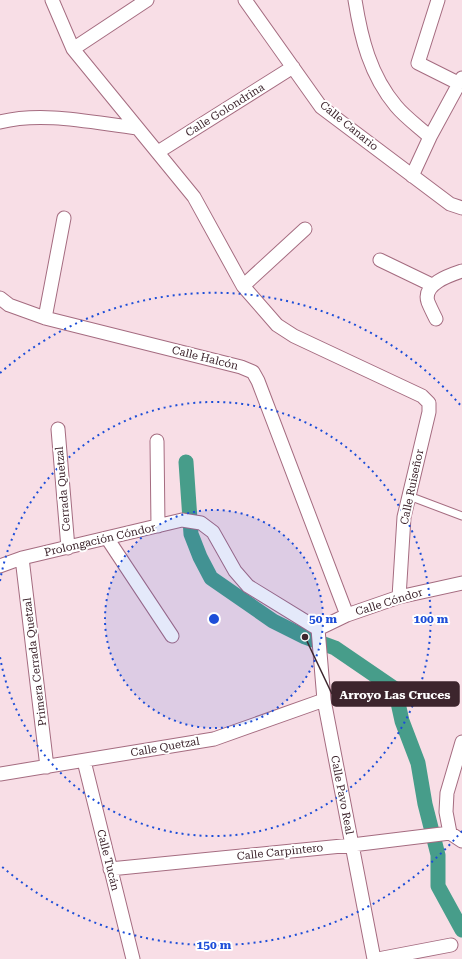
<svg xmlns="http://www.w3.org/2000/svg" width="462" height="959" viewBox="0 0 462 959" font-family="'Roboto Serif',serif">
<rect width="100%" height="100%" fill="#f8dee6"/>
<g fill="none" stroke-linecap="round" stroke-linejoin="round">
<path stroke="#479d8a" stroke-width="15" d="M186,462L191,534L200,557L211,578L273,621L305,637L335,648L395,689L402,721L418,763L425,804L438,855V886L462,930"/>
<defs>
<path id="lane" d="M409,496L462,516"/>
<path id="street" d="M52,0L73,49L194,197L243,286L277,325L294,336L422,396L429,403V412L404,517L399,597
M245,0L321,107L450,204L462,208
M355,0C361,38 370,75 396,106C405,117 419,127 430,137
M438,0L418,63L458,83
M73,49L147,0
M0,122C43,111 94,123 137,128
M158,152L293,67
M412,176L430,137L462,78
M380,260L432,285
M243,286L305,229
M0,298L9,305L45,318L241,367L253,372L258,381L347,615
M45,318L64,218
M436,319C433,313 430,307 428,302C422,284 450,275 462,271
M58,429L68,548
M157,441L158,526
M107,538L172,636
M22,558L47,767
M0,566L22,558L182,520L201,523L213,532L235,571L248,586L318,629
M318,629L324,700L374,959
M318,629L347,615L399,597L462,583
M462,742L447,793L446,812L450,833L462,841
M84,761L133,959
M0,774L214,739L324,700
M110,869L352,845L450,833
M378,959L451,945"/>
</defs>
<use href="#lane" stroke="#a56c80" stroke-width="9"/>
<use href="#street" stroke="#a56c80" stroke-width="15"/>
<use href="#lane" stroke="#fff" stroke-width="7"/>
<use href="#street" stroke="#fff" stroke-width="13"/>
</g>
<circle cx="214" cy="619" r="109" fill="#1d4ed8" fill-opacity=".12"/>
<g fill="none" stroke="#1d4ed8" stroke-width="2" stroke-dasharray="2 4">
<circle cx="214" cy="619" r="109"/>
<path d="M0 581A217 217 0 1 1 0 657"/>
<path d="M462 831A326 326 0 0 1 0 865M0 373A326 326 0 0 1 462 407"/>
</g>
<g text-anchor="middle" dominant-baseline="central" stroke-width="4" stroke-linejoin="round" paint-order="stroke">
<g font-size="11" fill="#3d252d" stroke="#fff">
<text transform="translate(225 110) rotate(-32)">Calle Golondrina</text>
<text transform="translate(349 126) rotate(39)">Calle Canario</text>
<text transform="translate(205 358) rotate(14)">Calle Halcón</text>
<text transform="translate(412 487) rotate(-78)">Calle Ruiseñor</text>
<text transform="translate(63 489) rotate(-95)">Cerrada Quetzal</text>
<text transform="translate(100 540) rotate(-13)">Prolongación Cóndor</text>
<text transform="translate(389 602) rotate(-17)">Calle Cóndor</text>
<text transform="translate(35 662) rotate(-97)">Primera Cerrada Quetzal</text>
<text transform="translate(165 747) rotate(-10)">Calle Quetzal</text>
<text transform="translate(342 795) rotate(79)">Calle Pavo Real</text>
<text transform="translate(280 852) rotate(-6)">Calle Carpintero</text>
<text transform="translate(108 860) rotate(76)">Calle Tucán</text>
</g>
</g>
<circle cx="214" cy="619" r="6" fill="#1d4ed8" stroke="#fff" stroke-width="2"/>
<g font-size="12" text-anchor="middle" font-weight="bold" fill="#1d4ed8" stroke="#fff" stroke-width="4" stroke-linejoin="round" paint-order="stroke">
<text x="323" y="623">50 m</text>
<text x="431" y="623">100 m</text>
<text x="214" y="949">150 m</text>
</g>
<path fill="none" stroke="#3d252d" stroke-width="1.5" d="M305 637L332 694"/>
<circle fill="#3d252d" stroke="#fff" stroke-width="1.5" cx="305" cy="637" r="4"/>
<rect fill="#3d252d" stroke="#3d252d" stroke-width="1.5" x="332" y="682" width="127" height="24" rx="4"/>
<g font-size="12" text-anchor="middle" font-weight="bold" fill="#fff">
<text x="395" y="699">Arroyo Las Cruces</text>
</g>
</svg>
